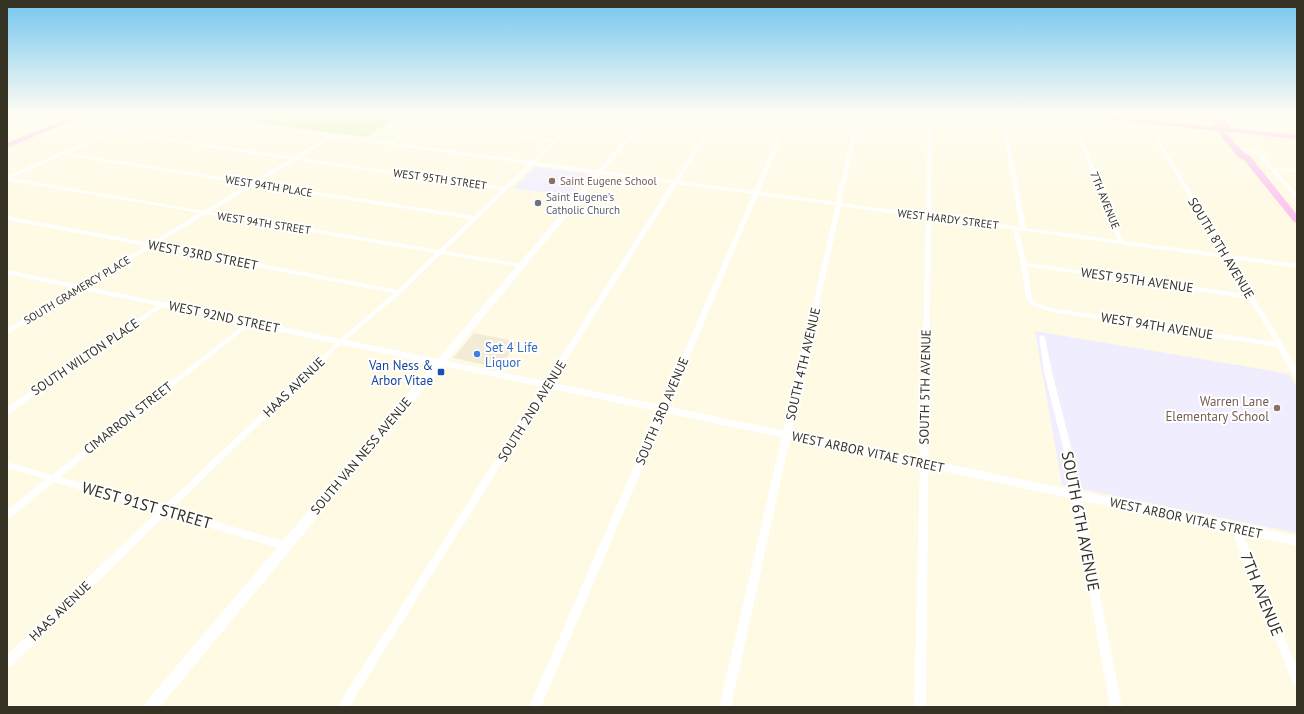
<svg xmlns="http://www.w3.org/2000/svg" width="1304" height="714" viewBox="0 0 1304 714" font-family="'PT Sans',sans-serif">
<rect width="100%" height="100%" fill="#fffae4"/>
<path fill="#f4ebd6" d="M474,333L518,342L499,368L453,358Z"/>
<path fill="#f0edff" d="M191,114H266L251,122Z
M535,167H537L589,174L569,196L514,188Z
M1035,331L1289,374L1297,387V533L1062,485Z"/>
<path fill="#d8f0b3" d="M266,114H402L366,137L251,122Z"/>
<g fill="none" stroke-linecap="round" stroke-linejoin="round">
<path fill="#fff" fill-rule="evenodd" d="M14,114L13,115L7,117V115Z
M150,114H156L118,131L294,157L328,137L167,114H180L389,142L407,131L414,130L409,125L394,122V120H395L411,123L418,129L465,119L460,114H465L469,118L486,114H495L471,120L482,130L554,140L580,114H585L536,162L674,181L717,114H721L679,181L754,191L788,114H792L759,192L836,202L857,114H861L841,203L926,214L928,114H932L931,215L1020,227L1000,114H1004L1026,228L1117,240L1069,114H1073L1123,241L1223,254L1144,121L1146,120L1148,121L1229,255L1297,264V268L1231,259L1297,368V376H1294L1277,347L1051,312L1032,305L1026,299L1021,264L1013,229L931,218L926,707H914L926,218L841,206L731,707H719L836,205L758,195L541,707H529L753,194L677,184L349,707H337L672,183L533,165L444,251L521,264L523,265V267L441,254L401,293L343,342L172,509L286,542L289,543L291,546L289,549L286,550L166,515L11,666L7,667V655L157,512L54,482L10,518L7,519V510L46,479L7,468V462L52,475L247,322H251L252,323L251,324L60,477L163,507L339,340L394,293L152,247L7,334V329L146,246L7,220V216L150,243L200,213L7,180V176ZM467,121L479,132L552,142L531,161L394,143L410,133ZM113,133L290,159L252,182L68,153ZM333,137L529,164L504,187L299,158ZM63,155H64L248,184L204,211L11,178ZM296,160L502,190L474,216L258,183ZM254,185L471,219L439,250L210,212ZM206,214L436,253L398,290L156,244ZM1018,230L1225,258L1246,294L1027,263ZM1027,266L1249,299L1275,342L1052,308L1036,303L1032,299Z
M1122,114H1136L1142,116L1140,117Z
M1242,147L1261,152L1273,167L1297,170V172L1276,170L1297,194V199L1295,198L1257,154L1242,149Z
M163,302L165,303L166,304L165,305L10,413L7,414V407Z
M1042,335L1045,337L1052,372L1071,447L1122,707H1110L1063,447L1044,372L1039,337Z
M1236,525L1239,526L1241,529L1297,668V686L1293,685L1292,681L1231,529L1233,526Z"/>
<path fill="#fff" fill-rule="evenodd" d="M646,114H651L447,361L1297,536V546L443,366L160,707H144L146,702L433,364L7,274V270L438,359Z"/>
<path fill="#fbc4f1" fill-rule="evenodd" d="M79,114H88L7,148V143Z
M1068,114H1092L1214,127L1204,114H1211L1222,127L1224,128L1214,114H1221L1231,128L1297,135V139L1225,132L1244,153L1250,156L1297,215V223L1294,222L1244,160L1238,157L1217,131L1071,116Z"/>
</g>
<linearGradient id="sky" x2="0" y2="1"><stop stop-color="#73c6ef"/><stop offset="0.53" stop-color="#fffdf3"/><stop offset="1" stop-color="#fffdf3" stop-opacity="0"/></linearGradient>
<rect width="1304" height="214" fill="url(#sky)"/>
<g fill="#8d6e63" stroke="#fff" stroke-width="1.5">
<circle cx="552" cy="181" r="4"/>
<circle cx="1277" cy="408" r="4"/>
</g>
<circle fill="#6b7280" stroke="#fff" stroke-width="1.5" cx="538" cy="203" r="4"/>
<circle fill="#3f7fe0" stroke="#fff" stroke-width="1.5" cx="477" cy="354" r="4"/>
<rect fill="#1a4fb4" stroke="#fff" stroke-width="1.5" x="437" y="368" width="8" height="8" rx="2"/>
<g text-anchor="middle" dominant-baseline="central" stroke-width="4" stroke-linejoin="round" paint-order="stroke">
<g font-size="11" fill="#353224" stroke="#fff">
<text transform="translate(440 179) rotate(8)">WEST 95TH STREET</text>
<text transform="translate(269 186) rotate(9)">WEST 94TH PLACE</text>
<text transform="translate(1105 200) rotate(68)">7TH AVENUE</text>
<text transform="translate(948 219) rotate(7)">WEST HARDY STREET</text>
<text transform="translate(264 223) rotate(9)">WEST 94TH STREET</text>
<text transform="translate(77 290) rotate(-31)">SOUTH GRAMERCY PLACE</text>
</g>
<g font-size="11" fill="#785e54" stroke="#fff" text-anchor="start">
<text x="560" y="181">Saint Eugene School</text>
</g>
<g font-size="11" fill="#5b616d" stroke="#fff" text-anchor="start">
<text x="546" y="197">Saint Eugene's<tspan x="546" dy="13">Catholic Church</tspan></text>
</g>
<g font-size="13" fill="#353224" stroke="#fff">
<text transform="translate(1221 248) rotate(59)">SOUTH 8TH AVENUE</text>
<text transform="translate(203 255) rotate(11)">WEST 93RD STREET</text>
<text transform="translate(1137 280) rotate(8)">WEST 95TH AVENUE</text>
<text transform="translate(224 317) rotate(12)">WEST 92ND STREET</text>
<text transform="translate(1157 326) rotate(9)">WEST 94TH AVENUE</text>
<text transform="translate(85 357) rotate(-34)">SOUTH WILTON PLACE</text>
<text transform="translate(803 364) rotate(-77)">SOUTH 4TH AVENUE</text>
<text transform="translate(294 387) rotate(-44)">HAAS AVENUE</text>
<text transform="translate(925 387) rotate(-89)">SOUTH 5TH AVENUE</text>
<text transform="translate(532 411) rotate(-58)">SOUTH 2ND AVENUE</text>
<text transform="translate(662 411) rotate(-67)">SOUTH 3RD AVENUE</text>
<text transform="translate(128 418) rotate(-38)">CIMARRON STREET</text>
<text transform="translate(868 452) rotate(12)">WEST ARBOR VITAE STREET</text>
<text transform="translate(361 456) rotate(-50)">SOUTH VAN NESS AVENUE</text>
<text transform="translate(1186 518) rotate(12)">WEST ARBOR VITAE STREET</text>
<text transform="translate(60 611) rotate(-44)">HAAS AVENUE</text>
</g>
<g font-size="13" fill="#366cbe" stroke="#fff" text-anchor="start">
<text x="485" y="347">Set 4 Life<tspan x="485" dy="15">Liquor</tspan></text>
</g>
<g font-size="13" fill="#164399" stroke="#fff" text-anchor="end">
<text x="433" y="365">Van Ness &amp;<tspan x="433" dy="15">Arbor Vitae</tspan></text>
</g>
<g font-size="13" fill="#785e54" stroke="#fff" text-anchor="end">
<text x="1269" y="401">Warren Lane<tspan x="1269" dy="15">Elementary School</tspan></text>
</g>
<g font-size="16" fill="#353224" stroke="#fff">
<text transform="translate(147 505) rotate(16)">WEST 91ST STREET</text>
<text transform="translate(1081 521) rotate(79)">SOUTH 6TH AVENUE</text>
<text transform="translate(1262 594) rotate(68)">7TH AVENUE</text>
</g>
</g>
<rect width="1304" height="714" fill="none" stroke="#353224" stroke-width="16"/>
</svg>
